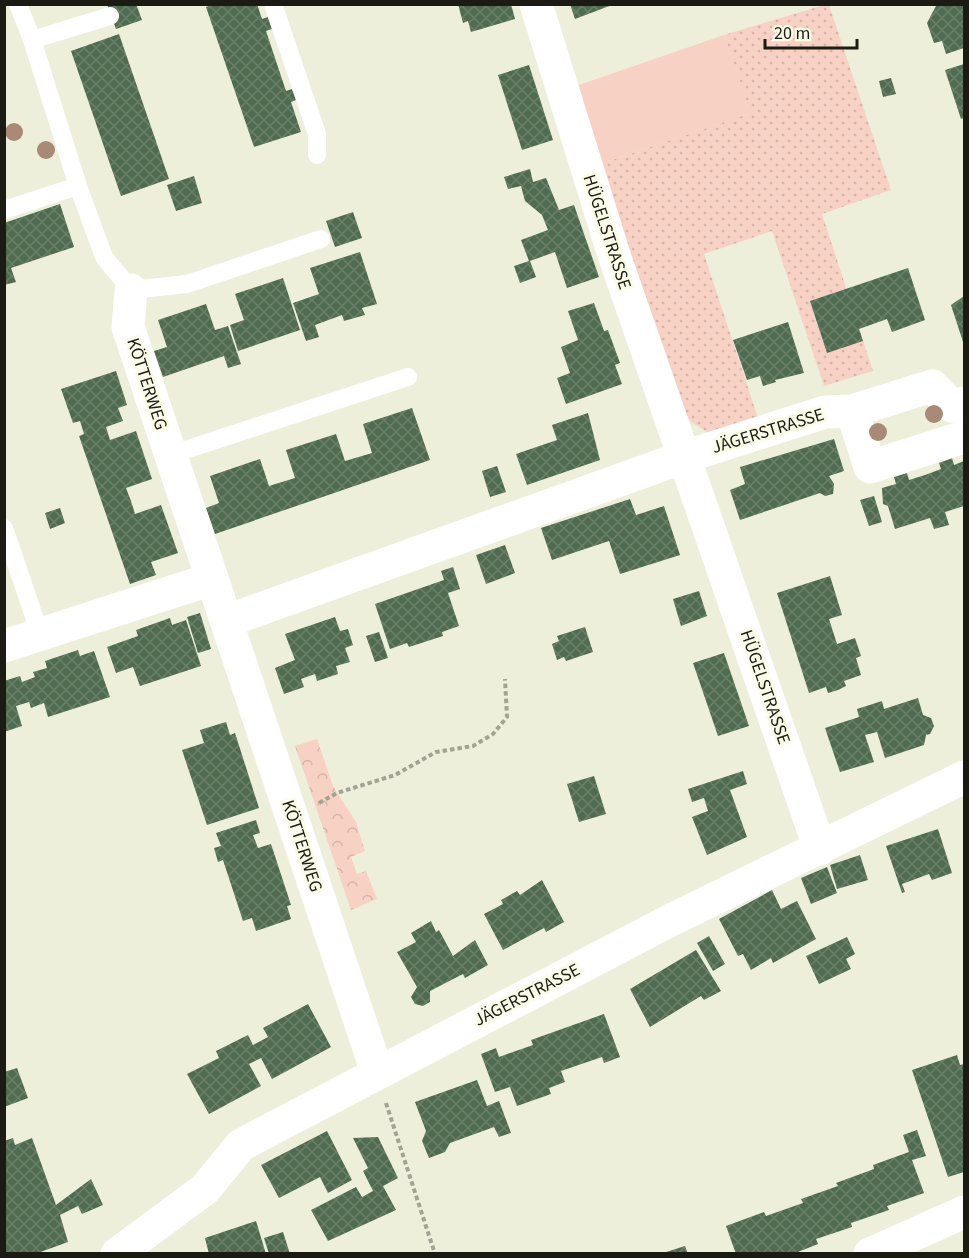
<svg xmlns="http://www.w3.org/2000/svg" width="969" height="1258" viewBox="0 0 969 1258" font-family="'Source Sans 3',sans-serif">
<defs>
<pattern id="grass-dots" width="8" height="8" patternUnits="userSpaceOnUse" patternTransform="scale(1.5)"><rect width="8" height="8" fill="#f7d2c4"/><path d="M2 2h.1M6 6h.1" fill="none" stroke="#d3b4a8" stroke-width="1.8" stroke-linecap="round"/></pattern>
<pattern id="park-crowns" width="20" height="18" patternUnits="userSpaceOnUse" patternTransform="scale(1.5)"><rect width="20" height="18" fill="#f7d2c4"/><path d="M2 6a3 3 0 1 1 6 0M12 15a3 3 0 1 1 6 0" fill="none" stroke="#d3b4a8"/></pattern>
<pattern id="building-cross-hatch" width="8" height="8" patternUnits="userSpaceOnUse" patternTransform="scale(1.5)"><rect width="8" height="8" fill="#506c50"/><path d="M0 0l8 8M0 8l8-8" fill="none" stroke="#6b806a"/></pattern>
</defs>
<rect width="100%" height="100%" fill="#edefda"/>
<path fill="url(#grass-dots)" d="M824,5H829L891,190L822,214L873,371L824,386L772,231L704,254L758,418L710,434L691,422L673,398L600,164L750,113L724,35Z"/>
<path fill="url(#park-crowns)" d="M317,739L333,786L356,822L365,851L351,857L357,874L366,871L377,899L351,910L295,746Z"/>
<path fill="#f7d2c4" d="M724,35L751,113L600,164L573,87Z"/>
<path fill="url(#building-cross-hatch)" d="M107,4H136L142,20L116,29Z
M214,4H257L262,19L268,17L272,29L266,31L286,91L292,89L296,100L291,102L301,132L254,147L206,7Z
M458,4H511L515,19L471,32L468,21L463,23Z
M570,4H612V5L575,19Z
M937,4H964V48L946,54L942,41L934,43L927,23Z
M119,34L169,179L121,196L71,51Z
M964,64V118L961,119L945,70Z
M529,65L553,140L522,150L498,75Z
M891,78L896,94L883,97L879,81Z
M530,169L533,182L546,178L559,210L574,205L599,277L567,288L555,252L530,261L536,277L520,283L514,266L529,261L521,240L548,230L542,215L525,201L521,186L508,189L504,177Z
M194,176L202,203L176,211L167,185Z
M60,204L74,247L11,268L16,282L4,285V223Z
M353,212L362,238L335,247L326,221Z
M360,252L377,304L362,308L365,315L344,321L342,315L315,325L319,337L306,341L293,303L319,294L310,268Z
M908,268L925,320L892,332L887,319L859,329L863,341L827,353L810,301Z
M283,278L300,330L238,351L230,325L244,320L235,294Z
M964,296V345L951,305Z
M594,303L604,331L608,330L620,363L615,365L622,384L566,404L557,378L570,373L561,347L578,340L568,311Z
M206,304L215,330L228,326L241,364L228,368L224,356L163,377L154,351L167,347L158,320Z
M788,322L804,373L775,380L776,382L763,386L760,376L747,380L733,340Z
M116,371L127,405L118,408L123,421L106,427L110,440L136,431L152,479L126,488L131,501L135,514L161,505L178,553L151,562L156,575L130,584L79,436L84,434L80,421L73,423L61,389Z
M412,408L430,460L215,534L206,508L219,503L210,476L260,459L269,486L295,478L286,450L336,434L345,461L372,453L363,424Z
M588,413L600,460L527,485L516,454L557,440L552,425Z
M834,439L844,471L829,476L834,484L833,494L825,496L820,493L740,520L730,490L745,484L740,467Z
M952,458L954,465L964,461V506L945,512L949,525L934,529L930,518L895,529L888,506L883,504L882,488L896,484L894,477L907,473L909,480L925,475L941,469L939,463Z
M497,466L506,492L490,497L482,471Z
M874,496L882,522L869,526L860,500Z
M630,499L636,515L664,506L680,555L620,574L609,541L552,560L541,528Z
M60,508L65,523L50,529L45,513Z
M505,545L515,573L486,584L476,555Z
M453,567L460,589L448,593L459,626L442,632L443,636L409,647L407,643L390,649L375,604L444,580L441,571Z
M830,576L842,615L829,619L837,644L855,638L861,656L856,658L861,675L844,681L846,686L838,690L828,693L826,687L809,693L777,593Z
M699,591L707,616L681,626L673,599Z
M200,613L211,649L198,653L187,617Z
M335,617L340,631L348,629L353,645L345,648L350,662L336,666L338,674L317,681L315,674L301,679L304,687L284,694L275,668L295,660L285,634Z
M170,618L172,625L186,620L201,666L140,686L133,667L116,673L107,647L138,636L136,630Z
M585,627L593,652L566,661L564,657L557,660L552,644L559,641L557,636Z
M379,632L388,658L375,662L366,636Z
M78,650L80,656L94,651L110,697L48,717L44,703L31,708L29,702L16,706L22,726L4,732V681L20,676L22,682L35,677L33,672L47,668L45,661Z
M724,653L749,726L718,736L693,663Z
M918,698L923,715L931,718L934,726L930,734L926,735L924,745L885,758L877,732L865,735L874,762L840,772L825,728L859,717L857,709L882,701L884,709Z
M226,722L230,735L235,733L259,808L207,825L182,750L204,743L200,730Z
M743,771L747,784L730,790L747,837L707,855L692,817L708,811L704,798L692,802L688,789Z
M594,776L606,814L579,822L567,784Z
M256,820L260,833L253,835L258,848L271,844L291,905L287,906L291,919L256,931L252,918L243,921L223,860L218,862L214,848L221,846L216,833Z
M938,829L952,873L932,880L929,874L902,884L905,892L902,893L886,846Z
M860,855L868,880L837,889L830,865Z
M827,867L837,893L811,904L801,878Z
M542,880L564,922L546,932L544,928L503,950L484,914L503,904L501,900L517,891L520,895Z
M772,890L781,909L797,901L816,939L773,963L771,958L751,970L743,954L738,956L719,919Z
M431,921L436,932L439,930L453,956L475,940L488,965L465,978L463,974L430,991V1002L423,1006L415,1004L411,997L417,987L397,952L416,942L411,933Z
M709,936L725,964L713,971L697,943Z
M847,937L855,954L846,959L851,969L819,984L806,956Z
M696,950L721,991L704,1000L701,996L650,1027L630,989Z
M308,1004L331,1047L272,1079L261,1058L249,1064L261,1086L209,1114L187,1074L219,1058L216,1051L248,1035L253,1045L268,1037L263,1028Z
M604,1014L620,1057L604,1063L602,1057L561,1071L565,1082L549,1088L551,1094L517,1106L510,1087L495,1092L481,1054L496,1048L499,1057L533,1045L531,1040Z
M957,1055L960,1065L964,1064V1172L948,1177L912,1070Z
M17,1068L28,1098L4,1107V1072Z
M477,1080L487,1106L499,1101L511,1133L499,1137L494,1127L450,1143L445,1152L429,1158L422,1141L426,1131L415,1102Z
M917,1130L926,1156L912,1160L924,1193L887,1206L889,1210L851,1223L852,1227L816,1239L818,1244L793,1254H736L726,1226L764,1212L766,1216L803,1203L801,1199L838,1186L836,1183L874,1169L873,1165L909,1152L903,1135Z
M327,1131L352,1180L328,1193L320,1177L279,1198L261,1165Z
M378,1137L398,1178L383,1186L396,1210L328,1241L311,1210L356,1187L362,1197L373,1191L363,1171L368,1168L353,1138Z
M13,1138L15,1145L32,1138L56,1205L91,1179L103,1205L82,1214L78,1206L60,1215L68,1242L35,1254H6L4,1141Z
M256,1221L266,1254H209L205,1238Z
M283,1232L290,1254H269L264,1238Z
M685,1246L688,1254H663V1253Z"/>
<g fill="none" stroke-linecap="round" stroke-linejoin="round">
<path stroke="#a2a393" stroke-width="4" stroke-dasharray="4.5 3" stroke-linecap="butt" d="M319,803L337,793L395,775L436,752L473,746L493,734L507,717L505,679
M386,1103L435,1254"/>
<path stroke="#fff" stroke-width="18" d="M18,4L32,40
M273,4L317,134V155
M110,16L32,40L78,186L104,257L131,290L187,284L321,239
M4,210L78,186
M170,455L408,377
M4,528L40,634"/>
<path stroke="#fff" stroke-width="33" d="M536,4L614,255L820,849
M131,290L128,327L377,1072
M852,411L870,467L964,437
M227,621L684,457L825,412L852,411L932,386L952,406L964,403
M4,646L212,579
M117,1254L205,1189L241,1145L669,921L964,777
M870,1254L964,1212"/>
</g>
<g fill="#a88a76">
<circle cx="14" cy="132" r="9"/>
<circle cx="46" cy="150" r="9"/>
<circle cx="934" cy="414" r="9"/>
<circle cx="878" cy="432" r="9"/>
</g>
<g text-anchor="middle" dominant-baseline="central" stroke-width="6" stroke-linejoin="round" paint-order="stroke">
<g font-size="18" fill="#1b1b14" stroke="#fafce7">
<text transform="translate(607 232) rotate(72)">HÜGELSTRASSE</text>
<text transform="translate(147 384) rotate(72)">KÖTTERWEG</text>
<text transform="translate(768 431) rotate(-17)">JÄGERSTRASSE</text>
<text transform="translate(765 687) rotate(71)">HÜGELSTRASSE</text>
<text transform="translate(302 846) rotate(72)">KÖTTERWEG</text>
<text transform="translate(527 995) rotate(-27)">JÄGERSTRASSE</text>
</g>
</g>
<rect width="969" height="1258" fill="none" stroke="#1b1b14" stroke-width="12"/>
<path d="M765 39v9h92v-9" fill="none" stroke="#1b1b14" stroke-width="3"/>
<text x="774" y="39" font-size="18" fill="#1b1b14" stroke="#fafce7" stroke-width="4.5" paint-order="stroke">20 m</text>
</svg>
